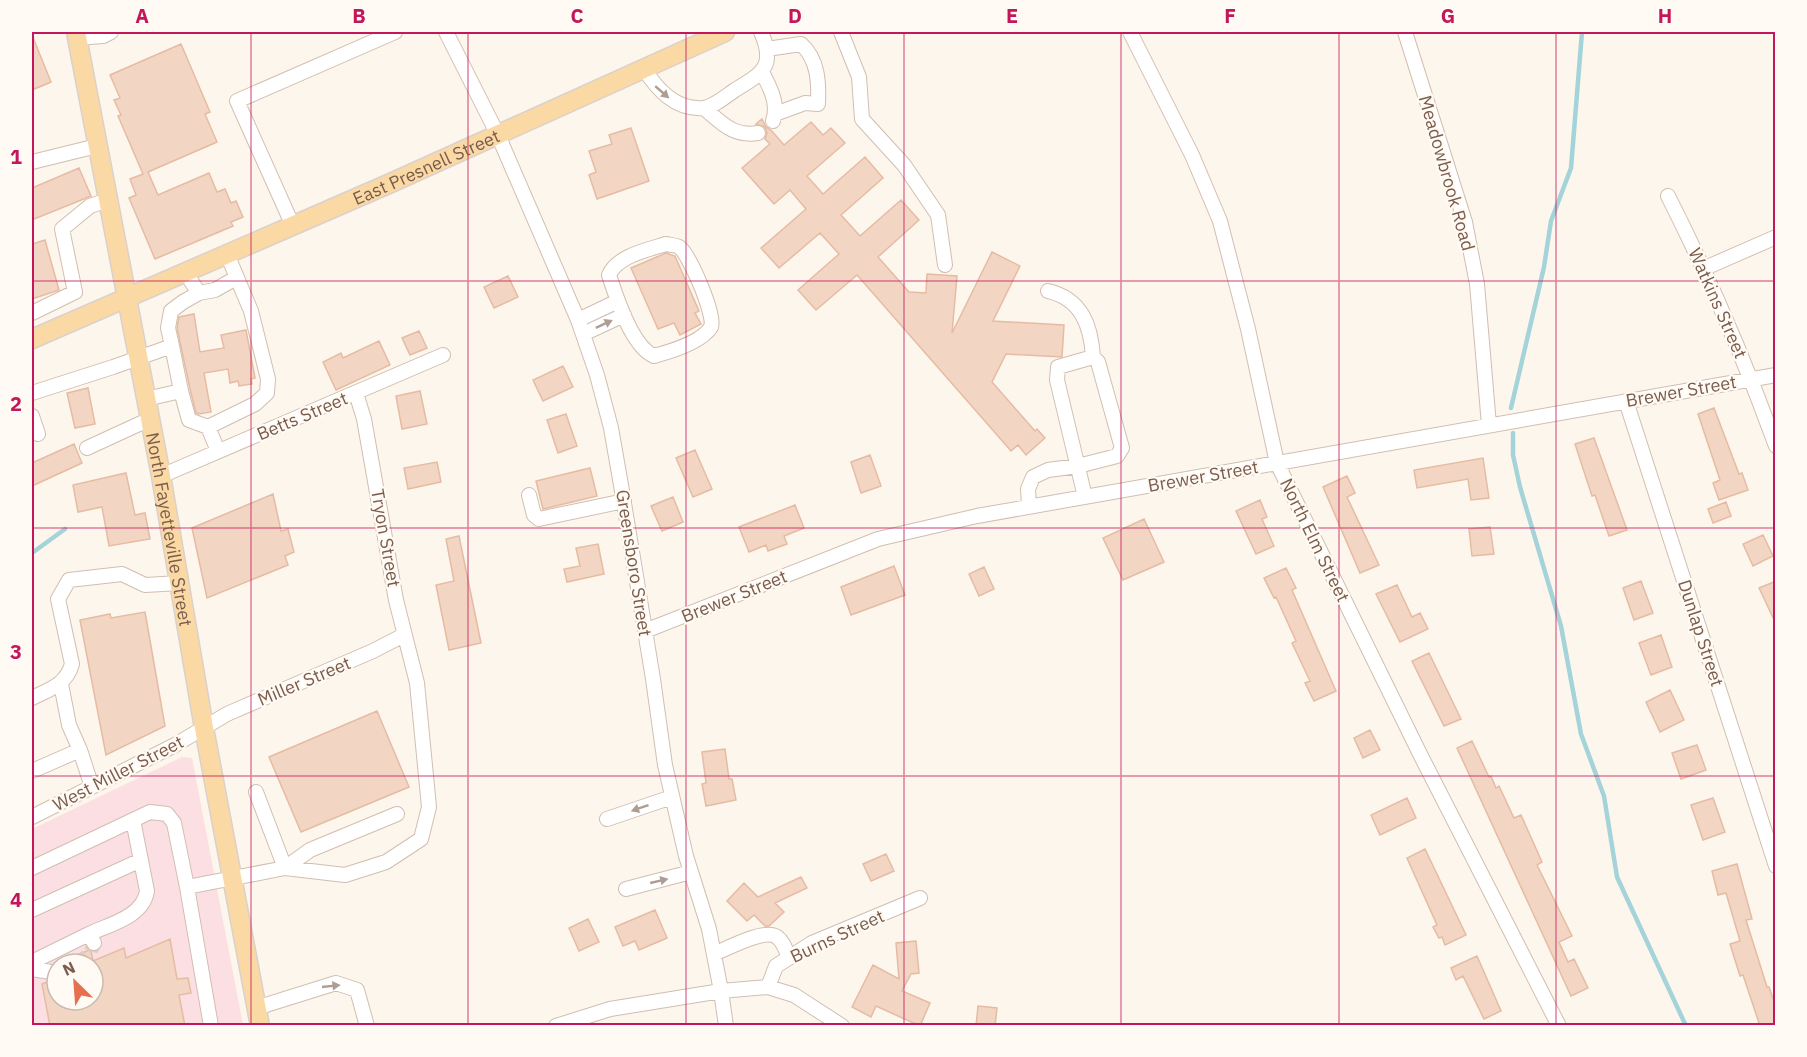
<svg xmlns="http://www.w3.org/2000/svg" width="1807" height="1057" viewBox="0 0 1807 1057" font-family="'IBM Plex Sans',sans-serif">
<rect width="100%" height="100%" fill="#fdf6ec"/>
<path fill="#fbdfe3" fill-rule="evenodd" d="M182,757L192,758L243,1025L32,1026V829ZM57,964H93V1000H57Z"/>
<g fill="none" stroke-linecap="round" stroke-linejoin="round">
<path stroke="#a5d3da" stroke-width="4.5" d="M1511,408L1544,267L1551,221L1571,168L1582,32
M1513,433V455L1520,487L1561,626L1581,734L1604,796L1617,877L1686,1026
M32,553L65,529"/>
</g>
<path fill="#f3d5c3" stroke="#e6bba3" stroke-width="1.5" d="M32,35L51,82L32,90Z
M181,44L210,112L205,114L217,142L148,172L158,195L209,173L217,192L225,189L231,203L236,201L243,217L231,222L233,226L155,259L129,198L136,195L130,179L143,174L118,116L121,115L114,100L120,98L110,75Z
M762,119L766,127L771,130L784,145L811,122L823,135L831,128L845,143L807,176L823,194L865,157L883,178L841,215L860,236L901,200L919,220L878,257L909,292L926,293L927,274L957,276L952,333L992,252L1020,266L993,321L1064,325L1062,357L1006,354L992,382L1035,431L1037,429L1045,438L1026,455L1018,445L1011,451L857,275L816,310L798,290L839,254L820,233L779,268L761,248L806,209L790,190L774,204L742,168L770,144L765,139L767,133L765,127L756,124Z
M631,128L649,181L597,199L589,175L596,172L589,151L612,144L609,135Z
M79,168L91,196L32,220V188Z
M45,240L59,290L32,299V244Z
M666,253L675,256L699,311L695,313L701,324L680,335L674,323L658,329L631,268Z
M508,276L518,297L494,308L484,287Z
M194,314L200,352L224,348L221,335L246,330L255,378L251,379L252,384L239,386L238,381L230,383L228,369L204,373L211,412L199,414L196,413L190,389L177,328L179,317Z
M419,331L427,348L410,355L402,338Z
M379,341L390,365L336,390L323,362L341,353L343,358Z
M563,366L573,387L543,401L533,380Z
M88,388L95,424L75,428L67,393Z
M420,391L427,424L402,429L396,396Z
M1714,408L1739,474L1742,473L1748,490L1719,500L1713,483L1720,480L1698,414Z
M566,414L577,446L558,453L547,420Z
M1594,438L1627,530L1609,536L1595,495L1592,496L1575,444Z
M74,444L82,463L32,486V463Z
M695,450L712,489L693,497L676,458Z
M870,455L881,486L861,493L851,462Z
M1483,458L1489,498L1471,500L1468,479L1417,488L1414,470Z
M437,462L441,482L408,489L404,468Z
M590,468L597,496L543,509L536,481Z
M126,473L135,515L145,513L150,539L109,546L102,507L78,512L73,485Z
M1347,476L1355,493L1347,497L1379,565L1360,573L1323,487Z
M273,494L281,531L288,529L294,552L285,556L288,565L207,598L192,528Z
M673,497L683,522L662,531L651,506Z
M1260,500L1267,517L1262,519L1274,546L1256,554L1236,511Z
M1726,502L1731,516L1713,523L1708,509Z
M795,505L804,528L784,536L787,544L768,551L766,545L749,552L739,527Z
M1144,519L1164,562L1123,580L1103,538Z
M1490,527L1494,554L1472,556L1469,529Z
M1763,535L1773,556L1753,566L1743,544Z
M459,536L481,643L449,650L436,585L454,581L446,539Z
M598,544L604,574L567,582L564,569L580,566L576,548Z
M894,566L905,595L851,615L841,587Z
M984,567L994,589L979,596L969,574Z
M1286,568L1296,588L1292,590L1336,691L1314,701L1305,683L1310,681L1292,643L1296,641L1276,597L1274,598L1264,578Z
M1641,581L1653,613L1634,620L1623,588Z
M1776,581V624L1759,588Z
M1397,585L1412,617L1420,613L1428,629L1400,642L1376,594Z
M145,612L165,726L106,755L80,620L110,614L111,618Z
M1661,635L1672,667L1651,675L1639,643Z
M1429,653L1461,719L1444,726L1412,661Z
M1670,690L1684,720L1660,732L1646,702Z
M377,711L409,787L301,832L269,757Z
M1370,730L1380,750L1363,758L1354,738Z
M1472,741L1489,777L1491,776L1496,788L1499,786L1514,818L1521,815L1542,862L1537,865L1572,936L1559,942L1568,962L1574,959L1588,988L1571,996L1457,748Z
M1697,745L1706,770L1681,779L1672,753Z
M725,749L729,779H732L736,800L706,806L702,784L706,783L702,752Z
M1407,798L1416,818L1380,835L1371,815Z
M1713,798L1725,832L1703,840L1691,805Z
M1425,849L1466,935L1445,945L1442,937L1439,938L1433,927L1437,925L1407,858Z
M886,854L894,871L871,881L863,864Z
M1737,864L1752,919L1746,920L1767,987H1769L1776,1007V1026H1760L1743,975L1740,976L1730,944L1740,941L1726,893L1718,895L1712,871Z
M801,877L807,888L775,903L784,912L769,926H765L754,915L747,921L727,901L744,883L758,897Z
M655,910L667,938L639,950L635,941L623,946L615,927Z
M588,919L599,942L579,951L569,928Z
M170,939L177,979L188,978L191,993L179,995L185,1026H50L42,984L57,978V1000H93V964H57L89,950L91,951L93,961L124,948L126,958Z
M916,941L919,973L911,974L902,991L930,1003L920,1026L876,1006L871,1017L852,1007L873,965L899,979L896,943Z
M1477,956L1501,1011L1484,1019L1463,976L1456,980L1451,968Z
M978,1006L997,1008L995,1026H976Z"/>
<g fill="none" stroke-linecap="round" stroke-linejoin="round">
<path stroke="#dcd0c4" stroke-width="14" stroke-dasharray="14 7" stroke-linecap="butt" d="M75,964L90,954L94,943"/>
<defs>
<path id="minor" d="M446,32L498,135L578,320L597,375L611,428L621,485L653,679L665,765L686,856L709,929L721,991L768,987L794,995L842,1026
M841,32L859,77L862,119L904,165L938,215L945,265
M1130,32L1192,155L1220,221L1248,329L1277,463L1421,756L1559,1026
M1405,32L1465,222L1477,284L1489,425
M77,38L103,36L111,32
M767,49L801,44C818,59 819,82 818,104L805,103L775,114
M644,69C657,89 675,110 703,108C713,107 726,96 735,90C763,73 776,66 761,32
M762,72C770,88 779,103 773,121
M704,108C722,123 733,137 758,133
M32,162L97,146
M1668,196C1710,279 1744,358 1776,446
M293,226L237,101L395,32
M666,244C670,245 676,245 679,247C689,253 716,316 711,327C702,342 669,352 654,356C632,347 616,297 609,275C617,256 647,250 666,244Z
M1705,268L1776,237
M185,272L199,293L215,290L236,278
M1048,291C1082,299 1091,326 1093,357
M32,313L75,292L62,229L90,206L108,200
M578,320L618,301
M583,334L624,315
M172,346L168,328L171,311L183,302L199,293
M181,391L189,420L208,427
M32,393L113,367L172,346L181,391L146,399
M1626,401L1776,866
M32,416L38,434
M87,448L150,419
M218,451L208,427L255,404L267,393L268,379L251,311L227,254
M161,476L443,355
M529,495L534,515L539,519L624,501
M1029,506L1028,489L1033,477L1048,470L1078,466L1117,456L1122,448L1098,362L1093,357L1058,367L1057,380L1085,497
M645,631L878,539L977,516L1776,375
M61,684L69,725L80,750
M32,698C50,689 66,685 72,664L58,599L69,580L122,574L145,585L180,583
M32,771L80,750L92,787
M256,792L285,868L310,850L397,814
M32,817L175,745L227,714L373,651L404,635
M607,819L672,797
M133,820L150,812L167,814L174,823L187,887L285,868L345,875L386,862L421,839L429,807L417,683L396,600L364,419L356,393
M32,868L133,820L147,891C143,917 110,924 89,934L94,943
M187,887L211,1026
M626,889L691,872
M32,910L141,860
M714,954C728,948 765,928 777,937C784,942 786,951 789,958
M32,962L89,934
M32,969L51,972
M768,987L776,966L812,943L920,898
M256,1008L336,983L357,990L367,1026
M556,1026L610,1009L721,991L726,1026"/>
<g id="major">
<path id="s1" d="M76,32L161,476L204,728L260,1026"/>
<path id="s2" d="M32,339L393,182L725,32"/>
</g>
</defs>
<use href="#minor" stroke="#d1beb0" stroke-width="16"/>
<use href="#major" stroke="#dad1cd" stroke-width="21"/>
<use href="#minor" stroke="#fff" stroke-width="14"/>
<use href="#major" stroke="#fbd9a5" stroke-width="18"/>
</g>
<defs><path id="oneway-solid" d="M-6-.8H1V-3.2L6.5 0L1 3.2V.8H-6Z" transform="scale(1.5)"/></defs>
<g fill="#af9d94">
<use href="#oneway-solid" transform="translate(662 92) rotate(41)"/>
<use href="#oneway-solid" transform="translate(604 324) rotate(-25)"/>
<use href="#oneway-solid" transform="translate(640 808) rotate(161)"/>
<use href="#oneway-solid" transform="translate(659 881) rotate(-13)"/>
<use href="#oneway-solid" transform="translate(331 986) rotate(-6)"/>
</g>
<path fill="none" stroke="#c2185b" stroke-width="1.5" stroke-opacity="0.55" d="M251,32V1026M468,32V1026M686,32V1026M904,32V1026M1121,32V1026M1339,32V1026M1556,32V1026M32,281H1776M32,528H1776M32,776H1776"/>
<g text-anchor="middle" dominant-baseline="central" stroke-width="4.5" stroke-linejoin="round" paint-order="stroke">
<g font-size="18" fill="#7a5c4d" stroke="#fffaf3">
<text stroke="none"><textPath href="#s2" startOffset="430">East Presnell Street</textPath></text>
<text transform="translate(1447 173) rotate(74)">Meadowbrook Road</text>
<text transform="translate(1718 303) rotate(66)">Watkins Street</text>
<text transform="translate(1681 391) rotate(-10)">Brewer Street</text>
<text transform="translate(302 416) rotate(-23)">Betts Street</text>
<text transform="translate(1203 476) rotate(-10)">Brewer Street</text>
<text stroke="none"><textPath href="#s1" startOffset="506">North Fayetteville Street</textPath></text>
<text transform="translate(386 538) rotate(80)">Tryon Street</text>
<text transform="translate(1315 540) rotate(64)">North Elm Street</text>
<text transform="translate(634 563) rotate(81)">Greensboro Street</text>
<text transform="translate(734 596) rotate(-22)">Brewer Street</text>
<text transform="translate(1701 633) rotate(72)">Dunlap Street</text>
<text transform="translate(304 681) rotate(-23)">Miller Street</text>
<text transform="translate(118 773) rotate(-27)">West Miller Street</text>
<text transform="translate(837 936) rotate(-25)">Burns Street</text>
</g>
</g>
<rect width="1807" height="1057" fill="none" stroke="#fffaf3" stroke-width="66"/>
<g transform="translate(75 982) rotate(335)"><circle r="28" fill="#fffaf3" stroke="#cabbb1" stroke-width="1.5"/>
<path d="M0-4.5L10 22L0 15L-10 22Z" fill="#e76f51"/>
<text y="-9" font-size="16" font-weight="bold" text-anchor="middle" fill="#7a5c4d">N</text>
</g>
<rect x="33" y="33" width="1741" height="991" fill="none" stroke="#c2185b" stroke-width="2"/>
<g font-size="20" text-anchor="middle" font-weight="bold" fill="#c2185b">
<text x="142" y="23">A</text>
<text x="359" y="23">B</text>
<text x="577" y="23">C</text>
<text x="795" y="23">D</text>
<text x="1012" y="23">E</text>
<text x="1230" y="23">F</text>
<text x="1448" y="23">G</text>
<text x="1665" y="23">H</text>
<text x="16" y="164">1</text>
<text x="16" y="411">2</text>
<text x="16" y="659">3</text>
<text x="16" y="907">4</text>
</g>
</svg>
